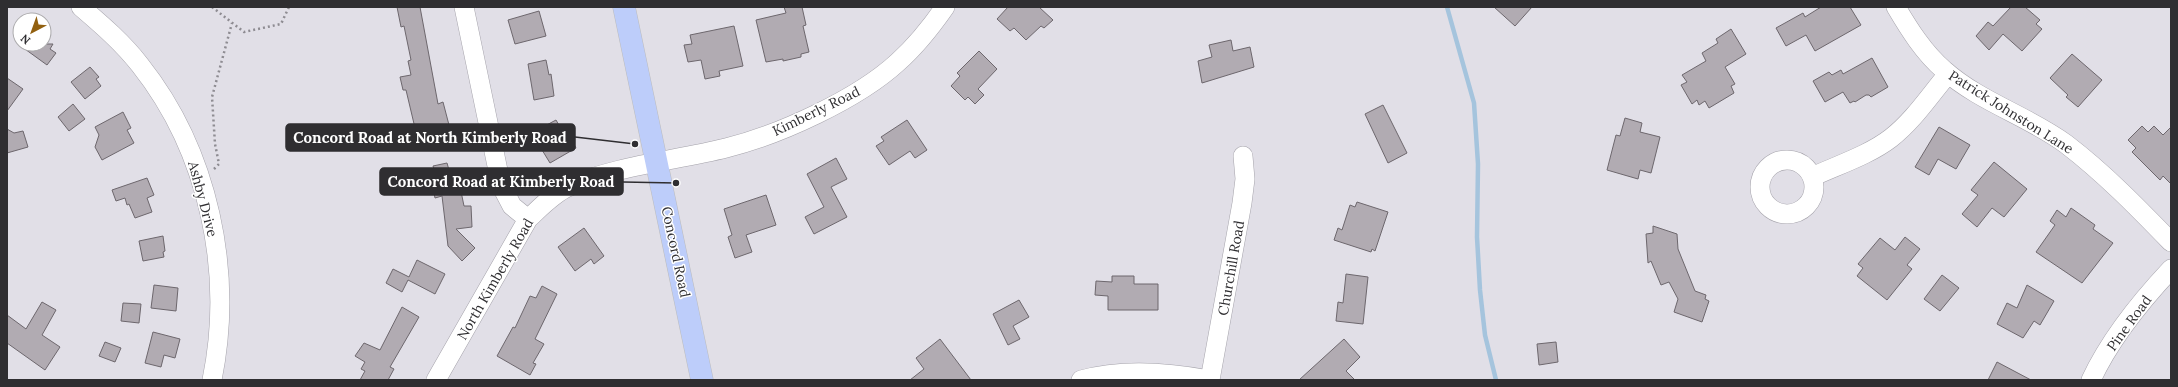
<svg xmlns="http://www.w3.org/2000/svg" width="2178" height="387" viewBox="0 0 2178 387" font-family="Lora,serif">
<rect width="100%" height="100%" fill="#e1dfe7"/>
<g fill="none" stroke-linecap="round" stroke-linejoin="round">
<path stroke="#a5c4dd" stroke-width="4.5" d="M1447,7L1474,103L1478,164L1477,237L1480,290L1485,335L1496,380"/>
</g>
<path fill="#b1abb2" stroke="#6d676d" d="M397,7H420L438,104L443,102L449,125L438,128L439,132L421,137L419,127L415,128L406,90H403L400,77L411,75L408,61L411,60L404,26L401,27Z
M784,7H802L806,25L803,26L809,52L801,54V57L783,61V59L766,62L756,20L786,13Z
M1008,7H1039L1053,20L1044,28L1041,26L1026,40L1014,28L1010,31L997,19Z
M1494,7H1532L1515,26Z
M1821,7H1850L1861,25L1815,51L1806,35L1786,46L1776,28L1803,13L1805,17Z
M2011,7H2025L2040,20L2036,24L2042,29L2022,51L2003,34L1989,50L1976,36L1988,22L1993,26Z
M539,11L546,36L515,44L508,20Z
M734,26L743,66L719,71L720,76L705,79L701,60L688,62L684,45L692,44L690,35Z
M1731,29L1746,54L1725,67L1735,84L1731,86L1734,93L1709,108L1705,101L1699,105L1697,100L1692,104L1681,85L1687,82L1682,75L1706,61L1702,53L1718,43L1716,39Z
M1231,40L1233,51L1250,47L1254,67L1202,83L1198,61L1212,57L1209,45Z
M18,44H53L50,49L56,53L47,65Z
M979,51L997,69L978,89L984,95L975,104L968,97L965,100L951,86L960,76L957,73Z
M2072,54L2102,80L2078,107L2066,97L2068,95L2050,78Z
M1872,58L1888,87L1871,97L1869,95H1866L1855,102L1854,101L1850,103L1843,92L1825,102L1813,81L1829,72L1832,75L1841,70L1843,74Z
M546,60L549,75L551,74L554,96L534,100L528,64Z
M90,67L99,77L96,79L101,86L85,99L71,82Z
M7,78L23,89L7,111Z
M73,104L85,119L69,131L58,117Z
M1383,105L1407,153L1388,163L1365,114Z
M123,112L131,128L127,130L134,143L102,160L95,147L99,135L95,127Z
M1625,118L1642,123L1640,132L1660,137L1651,173L1640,170L1638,179L1607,170L1616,135L1620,136Z
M556,120L564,134L567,132L576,148L550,163L539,145L548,140L541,128Z
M907,120L927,150L915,158L910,151L889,165L876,146L884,141L881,137Z
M2142,126L2148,132L2154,126L2163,135L2171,127V184L2163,176L2160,180L2132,152L2136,148L2128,140Z
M1939,127L1970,145L1956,169L1938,159L1929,175L1915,167Z
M7,129L14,133L23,131L28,147L7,153Z
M836,158L847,179L831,187L847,217L814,234L805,217L824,207L807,174Z
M1994,162L2027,189L2004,217L1992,208L1977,227L1962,214L1978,195L1971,190Z
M447,163L449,170L452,169L453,178L458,177L464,206H471L472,227L456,229L475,248L462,261L448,246L442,196L435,198L430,173H435L433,166Z
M147,178L154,195L147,198L152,212L135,218L129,204L127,205L125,198L116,201L112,190Z
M766,195L776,225L746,235L752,252L735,258L728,237L732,235L724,209Z
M1357,202L1388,212L1375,251L1372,249L1371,252L1334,240L1338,228L1342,230L1350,205L1355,207Z
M2071,208L2095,225L2093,229L2113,243L2082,283L2036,252L2055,225L2050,221L2057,210L2066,217Z
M1653,226L1677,234L1678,249L1695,291L1706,295L1705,299L1709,301L1702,322L1674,312L1678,299L1669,282L1661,285L1651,261L1648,263L1646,234L1653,233Z
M584,228L604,256L594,264L591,259L575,271L558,247Z
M163,236L165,251L163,252L164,257L143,261L139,241Z
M1905,237L1920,249L1907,265L1912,269L1887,300L1857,276L1863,268L1858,264L1880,238L1895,250Z
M417,260L445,274L435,294L408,280L402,292L386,283L393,269L409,277Z
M1346,274L1368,277L1363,324L1336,321L1338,302L1343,303Z
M1942,275L1959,288L1940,311L1924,299Z
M1112,276H1134V284H1158V310H1108V296L1095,295L1096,281L1112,282Z
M154,285L178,288L176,311L151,308Z
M2027,285L2054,301L2040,325L2034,321L2023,338L1997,324L2007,303L2017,308Z
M542,286L557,294L535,339L544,344L533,363L536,364L530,375L497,356L513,327L515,328L530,296L536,298Z
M1019,300L1029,317L1013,326L1020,339L1008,345L993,314Z
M42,302L56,310L42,335L60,347L45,370L7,343V315L26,329Z
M123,303L141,304L139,323L121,321Z
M402,307L419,317L390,367L394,369L388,380H360L365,371L361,369L365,362L355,356L364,343L380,350Z
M153,332L180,339L175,358L164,355L161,367L145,363Z
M940,339L971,380H910L924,369L916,358Z
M1344,339L1360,357L1346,371L1355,380H1299Z
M105,342L121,348L115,362L99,356Z
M1556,342L1558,362L1539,365L1537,344Z
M1997,362L2031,380H1988Z"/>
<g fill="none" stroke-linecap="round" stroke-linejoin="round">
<defs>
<path id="minor" d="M81,7C102,25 123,43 140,65C209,152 234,272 212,380
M464,7L501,185L512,206L528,219
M1896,7C1909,29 1924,53 1944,70C1980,102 2028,116 2066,144C2104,173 2138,208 2171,242
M1760 187a27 27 0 1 1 54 0a27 27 0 1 1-54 0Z
M1812,177C1838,165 1869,155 1891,138C1914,120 1930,95 1948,74
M436,380L528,219C540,208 553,194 568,187C618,165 674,161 726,148C779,135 858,99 898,62C916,46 931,27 945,7
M1081,380C1123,368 1168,372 1210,380
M1210,380L1242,203L1245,179L1243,156
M2091,380C2110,339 2140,302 2171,269"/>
<path id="major" d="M624,7L702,380"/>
</defs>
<use href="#minor" stroke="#a4a2aa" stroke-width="20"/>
<use href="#major" stroke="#bcbcbd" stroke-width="23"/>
<path stroke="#8e8c92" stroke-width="2.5" stroke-dasharray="2 3" stroke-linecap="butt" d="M212,7L244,32L281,24L289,7
M214,169L219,164L215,144L212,97L232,23"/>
<use href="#minor" stroke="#fff" stroke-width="19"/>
<use href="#major" stroke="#bdcdfa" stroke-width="22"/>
</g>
<g text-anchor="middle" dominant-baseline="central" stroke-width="3" stroke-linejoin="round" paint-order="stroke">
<g font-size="14" fill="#2f2e31" stroke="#fff">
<text transform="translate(816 111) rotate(-26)">Kimberly Road</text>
<text transform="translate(2011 112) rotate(32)">Patrick Johnston Lane</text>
<text transform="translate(203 199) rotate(75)">Ashby Drive</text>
<text transform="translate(676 252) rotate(78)">Concord Road</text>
<text transform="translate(1231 268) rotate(-80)">Churchill Road</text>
<text transform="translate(495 279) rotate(-60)">North Kimberly Road</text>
<text transform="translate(2129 323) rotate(-54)">Pine Road</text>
</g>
</g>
<path fill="none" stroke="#2f2e31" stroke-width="1.5" d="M635 144L575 137M676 183L623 182"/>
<g fill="#2f2e31" stroke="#fff" stroke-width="1.5">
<circle cx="635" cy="144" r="4"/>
<circle cx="676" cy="183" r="4"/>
</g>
<g fill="#2f2e31" stroke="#2f2e31" stroke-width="1.5">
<rect x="286" y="124" width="289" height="27" rx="4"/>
<rect x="380" y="168" width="243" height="27" rx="4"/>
</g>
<g font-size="15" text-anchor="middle" font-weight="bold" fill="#fff">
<text x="430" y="143">Concord Road at North Kimberly Road</text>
<text x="501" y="187">Concord Road at Kimberly Road</text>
</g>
<rect width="2178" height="387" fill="none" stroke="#2f2e31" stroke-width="16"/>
<g transform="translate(32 32) rotate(221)"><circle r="19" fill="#ffffff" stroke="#acabad"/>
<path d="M0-3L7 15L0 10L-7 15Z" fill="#926010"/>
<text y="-6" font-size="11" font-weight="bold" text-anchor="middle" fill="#2f2e31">N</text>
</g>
</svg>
